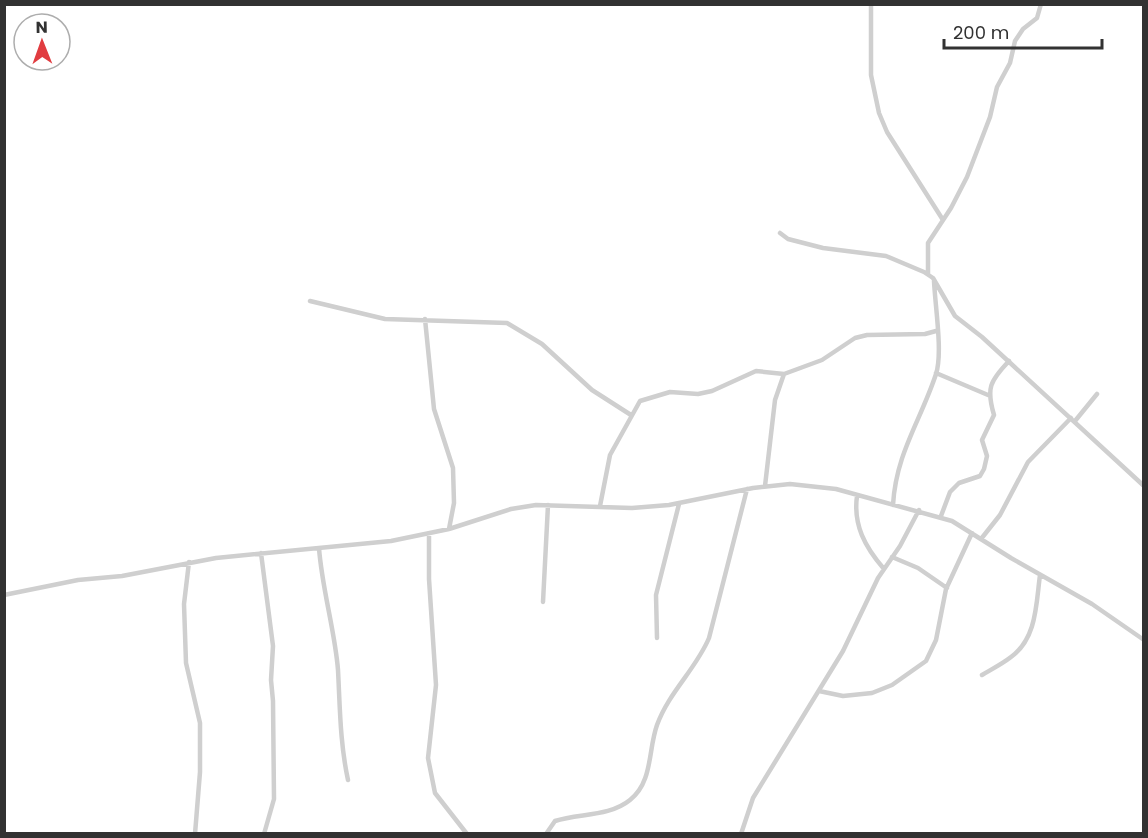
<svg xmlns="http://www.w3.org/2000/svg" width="1148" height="838" viewBox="0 0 1148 838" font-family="Poppins,sans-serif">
<rect width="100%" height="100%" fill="#fff"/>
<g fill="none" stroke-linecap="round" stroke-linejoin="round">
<path stroke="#cfcfcf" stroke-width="4.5" d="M871,4V75L879,113L887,132L943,220
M780,233L788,239L823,248L886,256L924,272L933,278L955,316L982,337L1144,486
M928,274V243L951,208L967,177L990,117L997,87L1010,63L1015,41L1023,29L1037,18L1041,4
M310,301L385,319L507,323L542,344L592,390L631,415
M425,319L434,409L453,468L454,503L449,529
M936,373L988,395
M1075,421L1097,394
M765,486L775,400L784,374L822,360L855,338L867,335L925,334L936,331
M857,496C853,525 865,547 884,569
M893,505C896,453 921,420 936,374C943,353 935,305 934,281
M600,506L610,455L640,401L670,392L698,394L712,391L756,371L784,374
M941,516L950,492L959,483L980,476L984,469L987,456L982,440L994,415C986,388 990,381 1009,361
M429,534V579L436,685L428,758L435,793L467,834
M981,539L1000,515L1028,462L1071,418
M319,548C322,589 335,631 338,670C340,708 340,743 348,780
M261,553L273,646L271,680L273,701L274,799L264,834
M892,557L918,568L947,588
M189,562L184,604L186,663L200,723V772L195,834
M4,595L78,580L122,576L216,558L391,541L449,529L511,509L536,505L632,508L669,505L753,488L790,484L836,489L952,521L1011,558L1092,604L1144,640
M543,602L548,505
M657,638L656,595L679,504
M982,675C992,669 1002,664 1011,657C1037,638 1036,604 1040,575
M819,691L843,696L872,693L892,685L926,661L936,640L946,589L972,533
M546,834L555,821C579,813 609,817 630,800C653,782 648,750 657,725C669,692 696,669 709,638L747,489
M741,834L753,798L843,651L878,578L900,546L919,510"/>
</g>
<rect width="1148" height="838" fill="none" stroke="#323232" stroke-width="12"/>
<g transform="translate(42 42) rotate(359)"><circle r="28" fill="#ffffff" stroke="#adadad" stroke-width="1.5"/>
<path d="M0-4.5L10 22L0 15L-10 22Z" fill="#e13c40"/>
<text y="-9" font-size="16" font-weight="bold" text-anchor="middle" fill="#323232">N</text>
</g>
<path d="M944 39v9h158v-9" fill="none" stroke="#323232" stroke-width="3"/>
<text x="953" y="39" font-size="18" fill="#323232" stroke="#ffffff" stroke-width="4.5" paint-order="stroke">200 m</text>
</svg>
